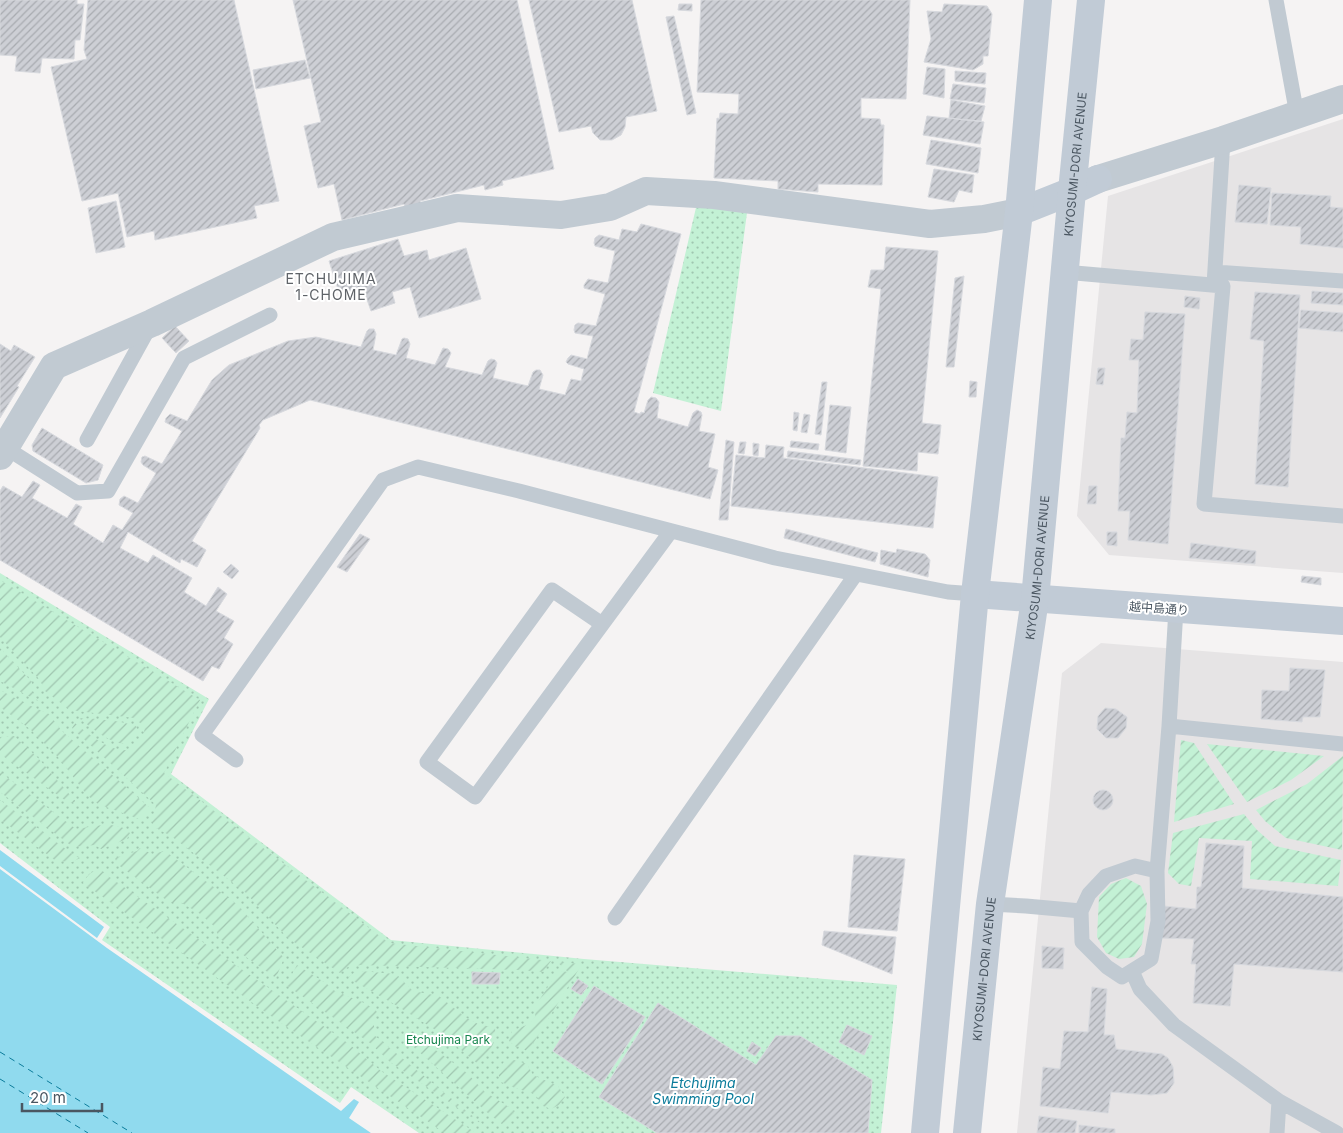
<svg xmlns="http://www.w3.org/2000/svg" width="1343" height="1133" viewBox="0 0 1343 1133" font-family="Inter,'Noto Sans JP',sans-serif">
<defs>
<pattern id="park-dots" width="8" height="8" patternUnits="userSpaceOnUse" patternTransform="scale(1.25)"><rect width="8" height="8" fill="#c3f1d5"/><path d="M2 2h.1M6 6h.1" fill="none" stroke="#a0c6b0" stroke-width="1.8" stroke-linecap="round"/></pattern>
<pattern id="garden-furrows" width="10" height="10" patternUnits="userSpaceOnUse" patternTransform="scale(1.25)"><rect width="10" height="10" fill="#c3f1d5"/><path d="M-1 1l2-2M0 10L10 0M9 11l2-2" fill="none" stroke="#a0c6b0"/></pattern>
<pattern id="building-hatch" width="6" height="6" patternUnits="userSpaceOnUse" patternTransform="scale(1.25)"><rect width="6" height="6" fill="#cdcfd5"/><path d="M-1 1l2-2M0 6l6-6M5 7l2-2" fill="none" stroke="#a8abb0"/></pattern>
</defs>
<rect width="100%" height="100%" fill="#f5f3f3"/>
<path fill="#e6e4e5" d="M1343,119V573L1109,555L1077,516L1108,196Z
M1101,643L1343,662V1133H1017L1062,673Z"/>
<path fill="url(#park-dots)" d="M698,199L748,205L721,411L653,393Z
M0,573L209,699L171,774L391,940L584,959L897,985L881,1133H419L351,1087L340,1103L102,940L110,927L0,843Z"/>
<path fill="url(#garden-furrows)" d="M0,580L200,700L164,773L389,943L551,961L543,972L520,970L361,965L348,967L340,973L288,938L245,892L171,836L152,826L156,805L75,731L72,728L75,723C94,739 137,773 145,727L134,718L70,710L45,691L40,680L0,637Z
M0,648L32,682V692L38,701L0,681Z
M0,690L24,703L49,714L62,731L150,808L139,819L98,804L87,795L58,757L30,729L0,707Z
M79,718C99,719 117,720 136,726L138,732L128,744C111,745 92,728 79,718Z
M14,736L38,758L77,803H69L0,754V737Z
M1181,740L1194,743L1234,804L1174,822Z
M1207,744L1324,756L1291,780L1247,802Z
M1343,756L1342,850L1286,838L1265,821L1256,810L1307,784Z
M0,772L76,829C92,827 117,819 130,833L127,839L101,849L95,845L73,847L0,792Z
M0,800L75,856L80,858L72,862L56,861L0,819Z
M1244,814L1257,830L1275,846L1341,860L1338,886L1250,879L1252,841L1199,838L1191,886L1179,884L1168,873L1173,833Z
M140,848L152,854L165,851L238,905L284,958L276,978L219,938L215,927L199,913L180,902H169L117,864L115,858L137,851Z
M98,869L349,1044L381,1071L476,1133H445L281,1023L83,883L89,874Z
M1126,878L1141,886L1147,904L1142,944L1134,957L1119,959L1106,953L1097,937L1099,897L1111,884Z
M557,962L582,964L528,1052L519,1046L516,1047L509,1041L512,1031L529,1024L535,1017L536,1005L555,976L562,971L568,972Z
M297,965L327,984L335,991L362,1002L375,1009L378,1014L374,1018V1035L486,1127L390,1062L370,1043L286,985Z
M360,971L396,974L413,991L439,996L465,1017L478,1024L495,1028C497,1044 488,1054 478,1064L442,1034L394,1004L348,978L355,972Z
M415,1035L467,1073L485,1092L515,1111L506,1127L489,1114L408,1042Z
M514,1060L527,1064L533,1075L558,1086L565,1097L559,1105L551,1109L543,1106L535,1094L515,1088L501,1082L497,1070L504,1062Z"/>
<path fill="#90daee" d="M0,850L104,927L97,938L0,866Z
M0,869L107,948L341,1111L354,1099L359,1102L349,1118L371,1133H0Z"/>
<g fill="none" stroke-linecap="round" stroke-linejoin="round">
<path stroke="#0c7c9b" stroke-width="1" stroke-dasharray="6 5" stroke-linecap="butt" d="M0,1052L132,1133
M0,1079L88,1133"/>
</g>
<path fill="url(#building-hatch)" stroke="#d7d9de" d="M0,0H77V4H84L80,40H75L74,59L42,58L40,73L15,71L17,56L0,55Z
M88,0H234L279,201L254,206L257,218L155,240L154,231L127,237L118,193L82,201L51,67L87,59L84,50Z
M293,0H517L554,169L502,181L503,185L485,190L484,185L420,201L421,205L406,210L404,204L342,220L334,184L318,188L304,126L321,122Z
M529,0H632L657,111L626,117L625,127L621,135L612,140H600L593,133L591,126L559,132Z
M701,0H910L906,99L861,98V118L880,119L881,125H884L882,185L818,184V192L778,189V181L714,178L717,118L719,119L720,113L738,114L739,94L697,92Z
M679,4H692V11L678,10Z
M944,4L987,6L992,14L988,56H983V64L973,70L924,62L931,39L927,11L942,12Z
M674,16L696,113L687,115L666,17Z
M305,60L310,78L256,89L253,70Z
M927,67L945,69L944,98L923,94Z
M955,71L986,73L985,84L955,81Z
M953,84L986,88L984,103L950,99Z
M951,100L985,106L981,121L949,118Z
M927,116L984,122L980,144L923,135Z
M931,140L981,148L978,173L926,164Z
M934,169L974,175L972,193L959,190L954,202L928,197Z
M1239,185L1271,188L1267,224L1235,222Z
M1272,193L1331,196L1330,207L1343,208V248L1300,244L1301,227L1270,225Z
M116,201L125,247L96,253L88,208Z
M641,224L681,234L634,412L640,414L641,412L644,413L648,400L651,397L656,398L659,402L657,418L688,427L693,413L697,410L701,412L702,415L699,431L715,434L708,467L718,470L710,499L310,400L263,420L259,425L260,428L192,541L206,550L197,567L181,559L180,563L128,532L120,548L148,563L153,555L192,578L184,592L206,606L218,587L227,594L216,611L234,621L224,638L233,644L219,669L212,666L203,681L0,560V491L3,486L22,497L33,481L40,485L32,498L67,518L76,504L82,507L73,524L103,543L113,525L122,530L133,513L119,505L120,499L124,496L138,503L156,473L143,465L141,462L142,457L145,456L162,464L182,431L165,422L166,418L170,414L187,421L212,380L229,365L288,341L316,337L361,347L367,331L369,329H374L376,334L373,350L396,355L402,339L404,338L408,339L410,344L406,358L435,365L443,348L448,349L451,353L445,367L482,375L488,361L491,359L495,360L497,363L493,378L528,386L533,372L536,370H540L543,375L539,389L565,395L571,379L581,381L584,369L568,364L566,362L568,358L571,355L587,359L593,336L575,333L574,330L575,325L578,323L596,326L605,294L584,288V285L588,279L608,283L615,251L595,246L594,243L595,238L599,235L619,240L622,229L637,232Z
M398,239L404,256L427,250L429,260L466,248L481,299L419,318L410,287L392,292L395,303L371,311L363,288L340,295L329,261Z
M886,247L938,251L922,423L941,425L938,454L918,452L917,471L863,466L881,289L868,287L871,270H884Z
M964,276L954,367H946L955,278Z
M1312,291L1343,293V305L1311,303Z
M1255,292L1300,295L1288,487L1255,484L1264,341L1250,339Z
M1185,296L1200,298L1199,309L1184,307Z
M1301,310L1343,313V332L1299,328Z
M1145,312L1185,314L1168,544L1128,540L1130,511H1118L1121,438H1125L1127,412L1137,413L1139,360H1129L1131,339L1143,340Z
M175,326L189,341L176,353L162,338Z
M0,344L11,351L14,345L35,357L17,386L19,387L0,418Z
M1098,368H1105L1103,385L1096,384Z
M970,381L977,382L976,397H969Z
M822,382H827L821,435L815,434Z
M830,405L851,407L846,453L825,450Z
M794,412L799,413L797,431L793,430Z
M804,414L810,415L807,433L801,432Z
M42,428L103,465L98,480L86,483L33,451L32,445Z
M726,440L734,442L728,520H719Z
M791,441L819,444L818,450L790,447Z
M740,442H746L744,454L738,453Z
M753,443L759,444L758,456L753,455Z
M766,445L784,447L783,458L938,477L933,528L731,506L736,455L765,458Z
M788,451L861,460L860,465L787,457Z
M1089,486H1097L1096,504H1087Z
M786,529L878,553L875,562L784,538Z
M1107,532H1117V546L1107,545Z
M360,534L370,539L347,572L337,567Z
M1191,543L1256,551L1255,564L1189,558Z
M897,549L925,554L930,560L928,577L880,564L881,550L896,553Z
M231,564L239,571L232,579L223,572Z
M1302,576L1321,578V585L1301,582Z
M1290,668L1325,670L1320,717H1303L1302,722L1261,719L1262,690L1289,691Z
M1105,708L1116,709L1127,717L1126,728L1118,738H1106L1097,729L1098,716Z
M1093 800a10 10 0 1 1 20 0a10 10 0 1 1-20 0Z
M1206,843L1244,846L1242,888L1343,897V972L1234,964L1230,1006L1193,1003L1196,964H1191L1194,939L1161,938L1163,906L1196,909L1197,887H1201Z
M854,855L905,859L897,931L848,927Z
M824,931L896,937L892,974L822,945Z
M1042,946L1064,948L1063,969L1042,968Z
M472,972L500,973L499,984H472Z
M578,979L588,986L581,995L571,989Z
M594,986L645,1017L602,1084L553,1051Z
M1092,987L1107,989L1104,1035H1114L1116,1049L1162,1054L1168,1058L1173,1067L1174,1083L1167,1093L1151,1095L1111,1092L1108,1113L1040,1106L1043,1067L1060,1069L1064,1031L1088,1032Z
M658,1003L756,1065L776,1036H800L872,1080L868,1133H657L599,1097Z
M847,1025L872,1036L864,1055L839,1042Z
M752,1042L761,1048L755,1056L747,1051Z
M1039,1116L1077,1121L1075,1133H1037Z
M1079,1125L1115,1129V1133H1079Z"/>
<g fill="none" stroke-linecap="round" stroke-linejoin="round">
<path stroke="#c1cad2" stroke-width="15" d="M1276,0L1297,115
M1064,272L1223,286L1204,504L1343,516
M1215,272L1343,281
M1214,285L1223,140
M87,440L150,326
M6,448L77,493L108,491L184,358L270,315
M602,624L552,590L427,762L475,797L671,531
M1169,726L1176,609
M236,760L202,735L383,480L418,467L519,491L775,558L948,592L975,594
M1157,871L1169,726L1343,744
M990,904L1026,906L1081,911L1082,942L1107,967L1122,977L1151,959L1158,921L1157,871L1135,866L1106,876L1089,894L1081,911
M615,918L856,574
M1132,971L1140,989L1174,1025L1279,1101L1337,1133
M1277,1133L1279,1101"/>
<path stroke="#c1cad2" stroke-width="28" d="M1098,179L1223,140L1343,99
M0,456L54,366L152,323L333,237L457,208L561,215L610,207L646,191L714,195L930,224L984,219L1019,212"/>
<g stroke="#c1cbd6" stroke-width="28">
<path d="M1019,212L1072,191L1098,179"/>
<path d="M975,594L1343,621"/>
<path d="M925,1133L975,594L1019,212L1038,0"/>
<path id="s1" d="M967,1133L990,904L1035,599L1072,191L1091,0"/>
</g>
</g>
<g text-anchor="middle" dominant-baseline="central" stroke-width="4" stroke-linejoin="round" paint-order="stroke">
<g font-size="12" fill="#4a5661" stroke="#fff">
<text stroke="none"><textPath href="#s1" startOffset="975">KIYOSUMI-DORI AVENUE</textPath></text>
<text stroke="none"><textPath href="#s1" startOffset="570">KIYOSUMI-DORI AVENUE</textPath></text>
<text transform="translate(1159 608) rotate(4)">越中島通り</text>
<text stroke="none"><textPath href="#s1" startOffset="165">KIYOSUMI-DORI AVENUE</textPath></text>
</g>
<g font-size="12" fill="#17864f" stroke="#fff">
<text x="448" y="1039">Etchujima Park</text>
</g>
<g font-size="14" letter-spacing="1" fill="#5f6368" stroke="#fff">
<text x="331" y="278">ETCHUJIMA<tspan x="331" dy="16">1-CHOME</tspan></text>
</g>
<g font-size="14" font-style="italic" fill="#0c7c9b" stroke="#fff">
<text x="703" y="1082">Etchujima<tspan x="703" dy="16">Swimming Pool</tspan></text>
</g>
</g>
<path d="M22 1103v8h80v-8" fill="none" stroke="#4a5661" stroke-width="2.5"/>
<text x="30" y="1103" font-size="15" fill="#4a5661" stroke="#ffffff" stroke-width="4" paint-order="stroke">20 m</text>
</svg>
